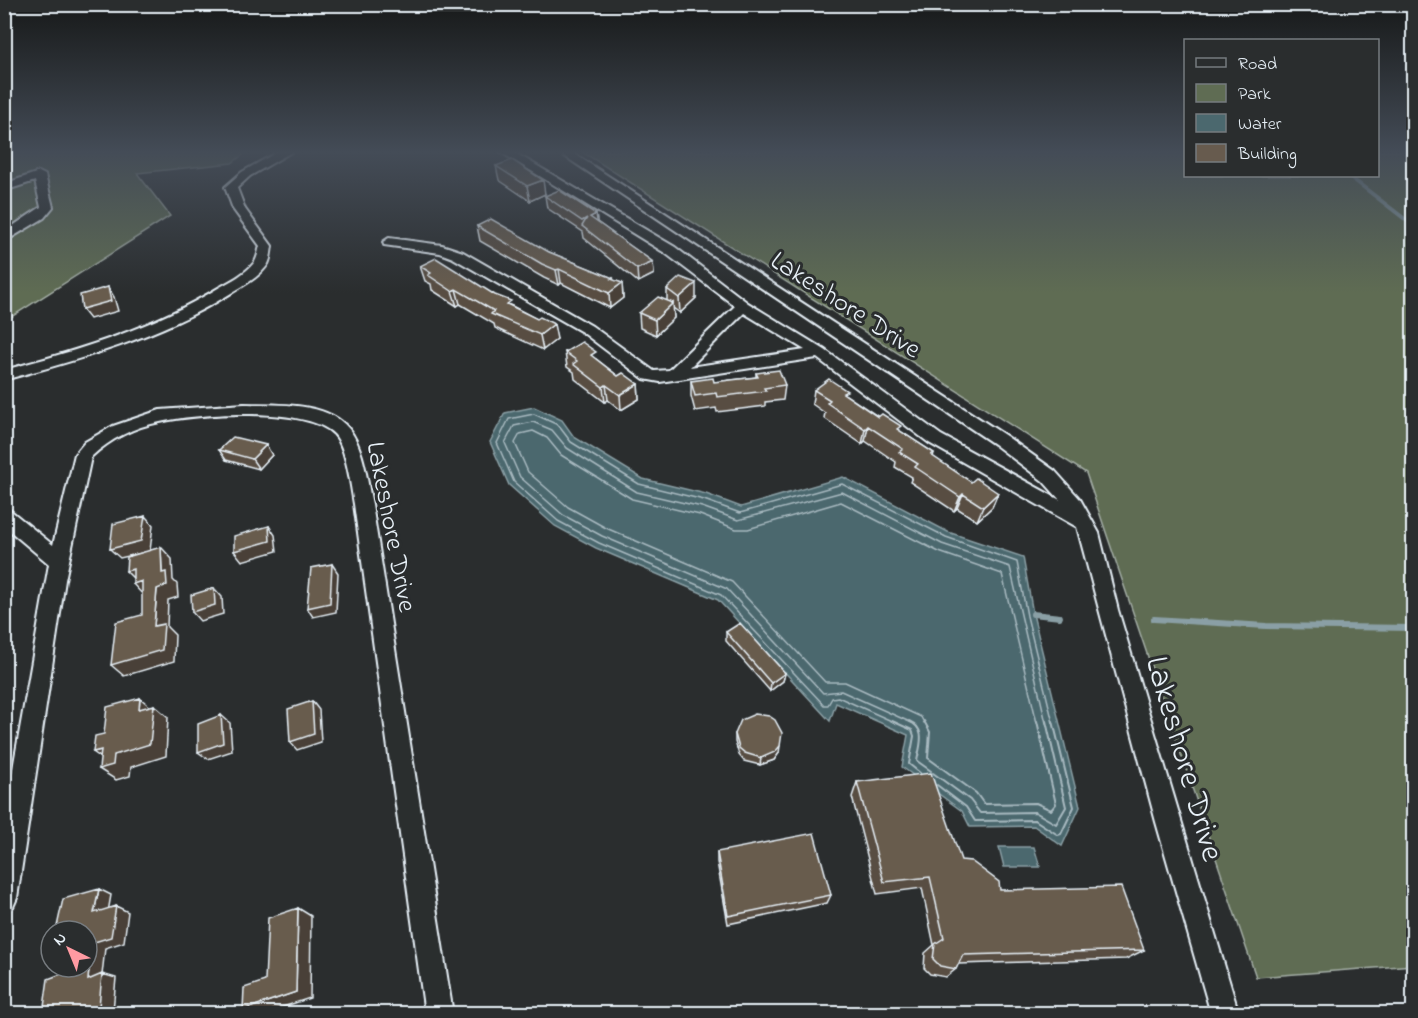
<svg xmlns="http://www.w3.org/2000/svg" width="1418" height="1018" viewBox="0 0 1418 1018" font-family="'Indie Flower',sans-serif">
<rect width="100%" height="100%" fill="#2a2d2e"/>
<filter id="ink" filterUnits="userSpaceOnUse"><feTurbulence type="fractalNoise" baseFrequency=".0167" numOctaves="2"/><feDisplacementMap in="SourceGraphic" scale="12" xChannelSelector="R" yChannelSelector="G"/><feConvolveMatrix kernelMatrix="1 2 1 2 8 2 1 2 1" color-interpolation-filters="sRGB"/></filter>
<g filter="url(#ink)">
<path fill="#5f6c53" stroke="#a4aea6" stroke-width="1.5" d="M5,151H248L232,163L137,173L170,216L5,321Z
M581,151H1185L1186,176H1378V151H1413V965L1256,977L1086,473Z"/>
<path fill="#4b686e" stroke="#8a9fa5" stroke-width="1.5" d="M534,407L562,420L574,437L643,479L706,494L741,507L843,477L948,532L1023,557L1033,614L1080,807L1062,846L1034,826L970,827L962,811L902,767L908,735L836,703L830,721L718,600L596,548L555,526L509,485L490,442L505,413Z
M999,847H1034L1040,867H1004Z"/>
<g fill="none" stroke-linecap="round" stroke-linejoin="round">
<path stroke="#a9bac1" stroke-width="1.5" d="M896,723L838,697L832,698L828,705H824L721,595L599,543L558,521L514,482L497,443L509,419L534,414L558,425L571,442L639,484L704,500L740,513L842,484L946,537L1017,562L1027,616L1053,723
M912,723L841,691L823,693L727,589L602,536L563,515L520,477L505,443L514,426L533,422L552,430L567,448L637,492L702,507L738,520L842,492L942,544L1010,567L1046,723
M924,723L921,717L845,682H825L732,582L606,528L568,507L528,472L515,443L520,434L533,431L547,438L561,455L632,499L700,515L736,529H748L841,502L939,552L1002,574L1037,723"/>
<path stroke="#a9bac1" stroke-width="2" d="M892,721L912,730L914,736L909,764L920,773
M909,721C927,729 920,745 917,761L931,771
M924,721L930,732L928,758L976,793L984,804L1036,803L1051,810L1056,804L1037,721
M933,773L970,800L980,813L1035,812L1056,824L1066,807L1046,721
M937,785L966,807L975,821L1035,820L1058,835L1061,834L1074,807L1053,721"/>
<path stroke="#8a9fa5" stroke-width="4" d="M1349,176L1414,226"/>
<path stroke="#8a9fa5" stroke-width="6" d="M1033,614L1060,617
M1154,619L1266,626L1414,628"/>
<defs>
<path id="minor" d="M279,151H293L250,176L237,188L245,209L272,246C271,252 271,258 268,264C259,278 242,286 228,295C159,337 82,359 4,380V370C80,350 153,328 220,287C231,281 245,274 254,263C258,258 258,252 260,246L233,209L225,187L242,172Z
M499,151H512L675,247L748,303L825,350L941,435L1060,500L1043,481L994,444L557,151H570L1006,436L1055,471L1080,499L1099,533L1118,610L1239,1014H1211L1156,822L1077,527L929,443L817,358L660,382L644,379L582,332L453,258L440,253L384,245L383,242L389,238L442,245L463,252L592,326L654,371L669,370L735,306L665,253ZM744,313L805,350L690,367Z
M39,172L45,175L53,207L44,218L4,242V232L41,207L35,181L4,191V184Z
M244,404C275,405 327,401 349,429C364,448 367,481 372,504L453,1014H425L354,504C351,487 346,446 334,434C306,406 198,413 160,422C134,427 110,439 91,457L65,580L17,898L13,907L4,911V820L49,564L4,526V508L10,510L53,545L75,454L85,442L113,426L160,410Z"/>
</defs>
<use href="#minor" stroke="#e8f1f8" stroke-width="4"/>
<use href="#minor" fill="#2a2d2e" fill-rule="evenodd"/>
</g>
<path fill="#594e43" stroke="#e8f1f8" stroke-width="1.5" d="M496,166L545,194L530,201L499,180Z
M545,196L596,214L597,222L653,262L654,274L638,282L584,238L583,232L547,208Z
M477,226L549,252L613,278V280L622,283L623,298L610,308L561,283L559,285L544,278L480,241Z
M420,266L512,306L537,319L557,339L543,350L495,328L494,324L460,304L457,306L432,290L431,284L425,281Z
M667,289L696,298L680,313L673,308L674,318L656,335L640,328L639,313L667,301Z
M565,352L596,359L618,376L638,384L639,399L621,410L608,400L605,402L575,379L574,372L567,367Z
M756,373L785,385L783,400L765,402V406L717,412L716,408L695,411L691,396V381L714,382L756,377Z
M814,390L846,395L900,431L934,453L933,457L971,482L998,493L992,507L977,521L957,508L954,511L910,482L912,477L895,467L896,462L865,441L862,444L824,418L825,413L812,404Z
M219,450L272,455L259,469L226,460Z
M726,632L785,673L783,681L770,691L726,641Z
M735,734L779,753L774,760L760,765L744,761L739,755L735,742Z
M857,782L1000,890L1144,950L1126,959L958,964L956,969L946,977L930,974L924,968L925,953L934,945L922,888L877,894L852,797Z
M717,852L831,895L827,903L728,924L717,862Z"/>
<path fill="#484037" stroke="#e8f1f8" stroke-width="1.5" d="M543,180L545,194L530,201L527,186Z
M596,214L598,227L590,217Z
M653,262L654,274L638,282L637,269Z
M559,269L561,283L559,285L556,270Z
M613,278L614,289L622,283L623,298L610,308L609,293L611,279Z
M696,283V298L680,313L679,298Z
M108,287L114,297L118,311L90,319L82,309Z
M456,289L460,304L457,306L452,291Z
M673,303L674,318L656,335L655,320Z
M554,324L557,339L543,350L540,335Z
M638,384L639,399L621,410L620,395Z
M606,385L608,400L605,402L603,387Z
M868,426L865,441L862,444L865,429Z
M266,445L272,455L259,469L252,459Z
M998,493L992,507L977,521L983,507Z
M963,494L957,508L954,511L960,497Z
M145,516L153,525L150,551L120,558L110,549Z
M269,526L275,535L277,551L242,561L234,551Z
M161,547L172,559L173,580L177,584L178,597L168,600L167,627L175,635L174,661L124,676L111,665L154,626L157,589L162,573Z
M332,564L338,573L336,612L313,617L307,608Z
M133,569L143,582L144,596L133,584L137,582L126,571Z
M214,588L222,597L223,614L200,621L192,612Z
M785,673L783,681L770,691L771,683Z
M140,698L153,709L154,705L168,717L166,756L131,767L130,776L116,780L99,769L110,764L93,752L101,750L114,755L139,709Z
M312,701L319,710L321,742L297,750L290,742Z
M221,715L230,723L232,751L208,759L198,752Z
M780,746L779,753L774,760L760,765L761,758Z
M99,889L111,895L107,918L94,913Z
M116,906L128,912L124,942L105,948L101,984L88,980L91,943Z
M298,908L311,916L310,998L262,1014H255L243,1010L296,992Z
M102,974L116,978L113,1011L106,1014H84Z"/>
<path fill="#675b4e" stroke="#e8f1f8" stroke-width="1.5" d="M512,160L543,180L527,186L496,166Z
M559,190L596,214L590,217L653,262L637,269L582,226L587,218L582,221L545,196Z
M491,219L549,252L613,278L611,279L622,283L609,293L559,269L556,270L542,264L477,226Z
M436,258L495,295L511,301L507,304L537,319L540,317L554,324L540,335L491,314L494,311L456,289L452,291L428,275L431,273L420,266Z
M680,277L696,283L679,298L667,289Z
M108,287L111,301L82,309L80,295Z
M658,297L673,303L655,320L639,313Z
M582,342L596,352L591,355L618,376L623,373L638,384L620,395L606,385L603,387L573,364L577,361L565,352Z
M779,370L785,385L764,388L766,391L717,397L716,393L695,396L691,381L713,378L714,382L758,377L756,373Z
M829,379L847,391L843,393L878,417L882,414L901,426L897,429L934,453L931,455L971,482L976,478L998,493L983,507L963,494L960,497L915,467L918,464L899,452L903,449L868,426L865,429L827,403L830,400L814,390Z
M233,437L266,445L252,459L219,450Z
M145,516L141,541L110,549L113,524Z
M269,526L270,541L234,551V536Z
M161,547L162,573L166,572L167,585L157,589L154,626L164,624L162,650L111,665L116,622L142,615V581L133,584V569L126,571L127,557Z
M332,564L330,603L307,608L311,568Z
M214,588L215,605L192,612L191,595Z
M740,623L785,673L771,683L726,632Z
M140,698L139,709L154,705L150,744L114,755L113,765L99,769L101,750L93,752L95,736L104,734L107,707Z
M312,701L314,734L290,742L288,709Z
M755,714L769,716L775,720L782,733L780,746L775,752L761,758L745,753L739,748L735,734L741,720Z
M221,715L223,743L198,752V724Z
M931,773L961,860L971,861L999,882L1000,890L1121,887L1144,950L963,955L956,969L940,966L933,959L935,944L944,938L930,877L884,882L857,782Z
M814,833L831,895L728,916L717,852Z
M99,889L94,913L116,906L111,937L91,943L88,980L102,974L99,1007L84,1014H43L48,979L61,974L58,967H87V931H56L63,899Z
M298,908L296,992L243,1010L244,988L265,981L268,918Z"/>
</g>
<linearGradient id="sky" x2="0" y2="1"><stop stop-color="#171919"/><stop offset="0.52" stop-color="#444c57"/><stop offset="1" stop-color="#444c57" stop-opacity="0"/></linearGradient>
<rect width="1418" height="293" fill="url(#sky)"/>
<g text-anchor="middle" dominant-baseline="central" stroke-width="6" stroke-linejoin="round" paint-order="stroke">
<g font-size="27" fill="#e8f1f8" stroke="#2a2d2e">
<text transform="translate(845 306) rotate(33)">Lakeshore Drive</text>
<text transform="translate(390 527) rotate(79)">Lakeshore Drive</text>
</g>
<g font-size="33" fill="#e8f1f8" stroke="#2a2d2e">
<text transform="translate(1183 759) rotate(74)">Lakeshore Drive</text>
</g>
</g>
<rect width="1418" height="1018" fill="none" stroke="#2a2d2e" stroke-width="24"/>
<rect x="12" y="12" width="1394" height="994" fill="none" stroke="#e8f1f8" stroke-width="2" filter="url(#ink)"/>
<rect x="1184" y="39" width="195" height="138" fill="#2a2d2e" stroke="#767b7f" stroke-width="1.5"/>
<rect x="1196" y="58" width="30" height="9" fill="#2a2d2e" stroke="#767b7f" stroke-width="1.5"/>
<text x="1238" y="69" font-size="18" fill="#e8f1f8">Road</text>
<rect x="1196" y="84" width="30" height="18" fill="#5f6c53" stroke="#767b7f" stroke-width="1.5"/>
<text x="1238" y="99" font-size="18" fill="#e8f1f8">Park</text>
<rect x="1196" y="114" width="30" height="18" fill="#4b686e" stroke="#767b7f" stroke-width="1.5"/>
<text x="1238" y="129" font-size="18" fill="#e8f1f8">Water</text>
<rect x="1196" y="144" width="30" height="18" fill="#675b4e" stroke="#767b7f" stroke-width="1.5"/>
<text x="1238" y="159" font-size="18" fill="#e8f1f8">Building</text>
<g transform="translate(69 949) rotate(317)"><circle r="28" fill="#2a2d2e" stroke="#767b7f" stroke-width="1.5"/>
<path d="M0-4.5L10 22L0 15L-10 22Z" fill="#ff9aa2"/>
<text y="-9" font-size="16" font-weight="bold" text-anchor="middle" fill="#e8f1f8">N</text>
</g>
</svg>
